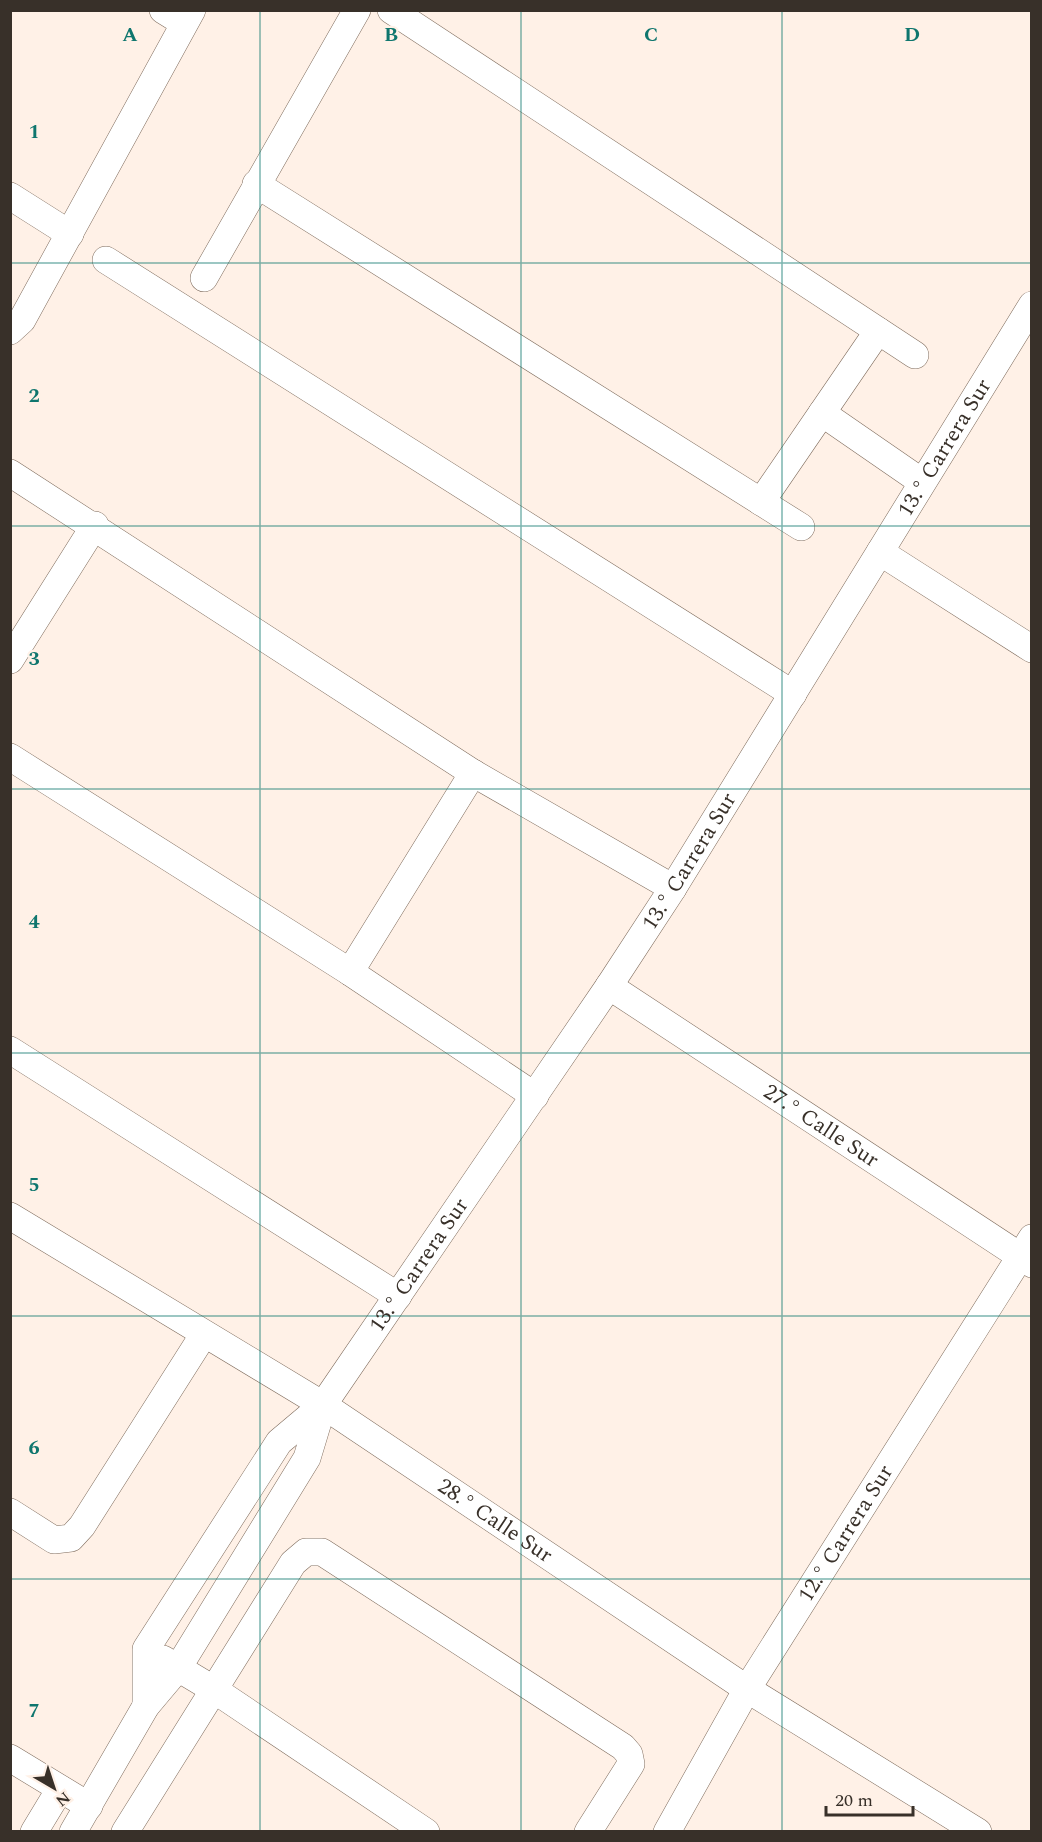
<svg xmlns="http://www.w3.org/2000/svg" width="1042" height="1842" viewBox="0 0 1042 1842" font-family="Spectral,serif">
<rect width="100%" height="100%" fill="#fff1e7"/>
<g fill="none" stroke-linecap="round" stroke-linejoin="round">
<defs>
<g id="minor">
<path d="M163,10L184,23"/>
<path d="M391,10L915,355"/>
<path d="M256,184L801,527"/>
<path d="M10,196L70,234"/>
<path d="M106,260L793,694"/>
<path d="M204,278L357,10"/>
<path d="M10,331L22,320L192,10"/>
<path d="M822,413L922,482"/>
<path d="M10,473L473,773L673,888"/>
<path d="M761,502L878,331"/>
<path d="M880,552L1032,649"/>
<path d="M10,660L95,525"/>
<path d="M10,757L350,972L535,1096"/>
<path d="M350,972L473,773"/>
<path id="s1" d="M609,986L1032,1264"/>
<path d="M10,1050L398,1296"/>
<path id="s2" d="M10,1216L323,1405L747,1689L978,1832"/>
<path d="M10,1512L54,1540L71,1538L82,1526L204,1334"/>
<path d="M163,1659L213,1689L426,1832"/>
<path id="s3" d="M146,1706V1649L279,1442L323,1405L609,986L673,888L1032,305"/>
<path d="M10,1758L89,1806"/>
<path d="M34,1832L60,1789"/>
<path d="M73,1832L146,1706L178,1668L307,1458L323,1405"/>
<path d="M125,1832L293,1563L306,1552H322L623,1747L629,1754L631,1764L588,1832"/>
<path id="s4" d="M667,1832L747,1689L1032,1238"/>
</g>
</defs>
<use href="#minor" stroke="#7f6c5d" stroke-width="28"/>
<use href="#minor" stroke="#fff" stroke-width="27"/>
</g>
<path fill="none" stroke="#0f766e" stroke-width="1.5" stroke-opacity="0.55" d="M260,10V1832M521,10V1832M782,10V1832M10,263H1032M10,526H1032M10,789H1032M10,1053H1032M10,1316H1032M10,1579H1032"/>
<g text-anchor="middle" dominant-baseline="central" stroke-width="4.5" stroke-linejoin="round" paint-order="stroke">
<g font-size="22" fill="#383029" stroke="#fff1e7">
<text stroke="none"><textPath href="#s3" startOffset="1502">13.° Carrera Sur</textPath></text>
<text stroke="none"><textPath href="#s3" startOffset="1016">13.° Carrera Sur</textPath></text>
<text stroke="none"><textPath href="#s1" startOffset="254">27.° Calle Sur</textPath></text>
<text stroke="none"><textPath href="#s3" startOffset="530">13.° Carrera Sur</textPath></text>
<text stroke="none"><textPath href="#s2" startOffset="573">28.° Calle Sur</textPath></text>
<text stroke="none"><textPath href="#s4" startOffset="348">12.° Carrera Sur</textPath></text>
</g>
</g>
<g font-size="20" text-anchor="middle" font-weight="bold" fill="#0f766e" stroke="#fff1e7" stroke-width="4.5" stroke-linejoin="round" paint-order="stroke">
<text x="130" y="41">A</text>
<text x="391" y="41">B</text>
<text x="651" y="41">C</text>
<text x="912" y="41">D</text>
<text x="34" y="138">1</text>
<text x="34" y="402">2</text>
<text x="34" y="665">3</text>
<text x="34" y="928">4</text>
<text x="34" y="1191">5</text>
<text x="34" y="1454">6</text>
<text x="34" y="1717">7</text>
</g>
<rect width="1042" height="1842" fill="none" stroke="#383029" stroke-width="24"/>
<g transform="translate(54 1788) rotate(141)" stroke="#fff1e7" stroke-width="4.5" paint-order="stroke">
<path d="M0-4.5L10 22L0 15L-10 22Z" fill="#383029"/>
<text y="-9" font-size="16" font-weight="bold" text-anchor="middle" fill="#383029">N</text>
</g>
<path d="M826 1806v9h87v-9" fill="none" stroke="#383029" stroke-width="3"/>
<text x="835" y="1806" font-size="18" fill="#383029" stroke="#fff1e7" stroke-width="4.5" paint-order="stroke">20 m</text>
</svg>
